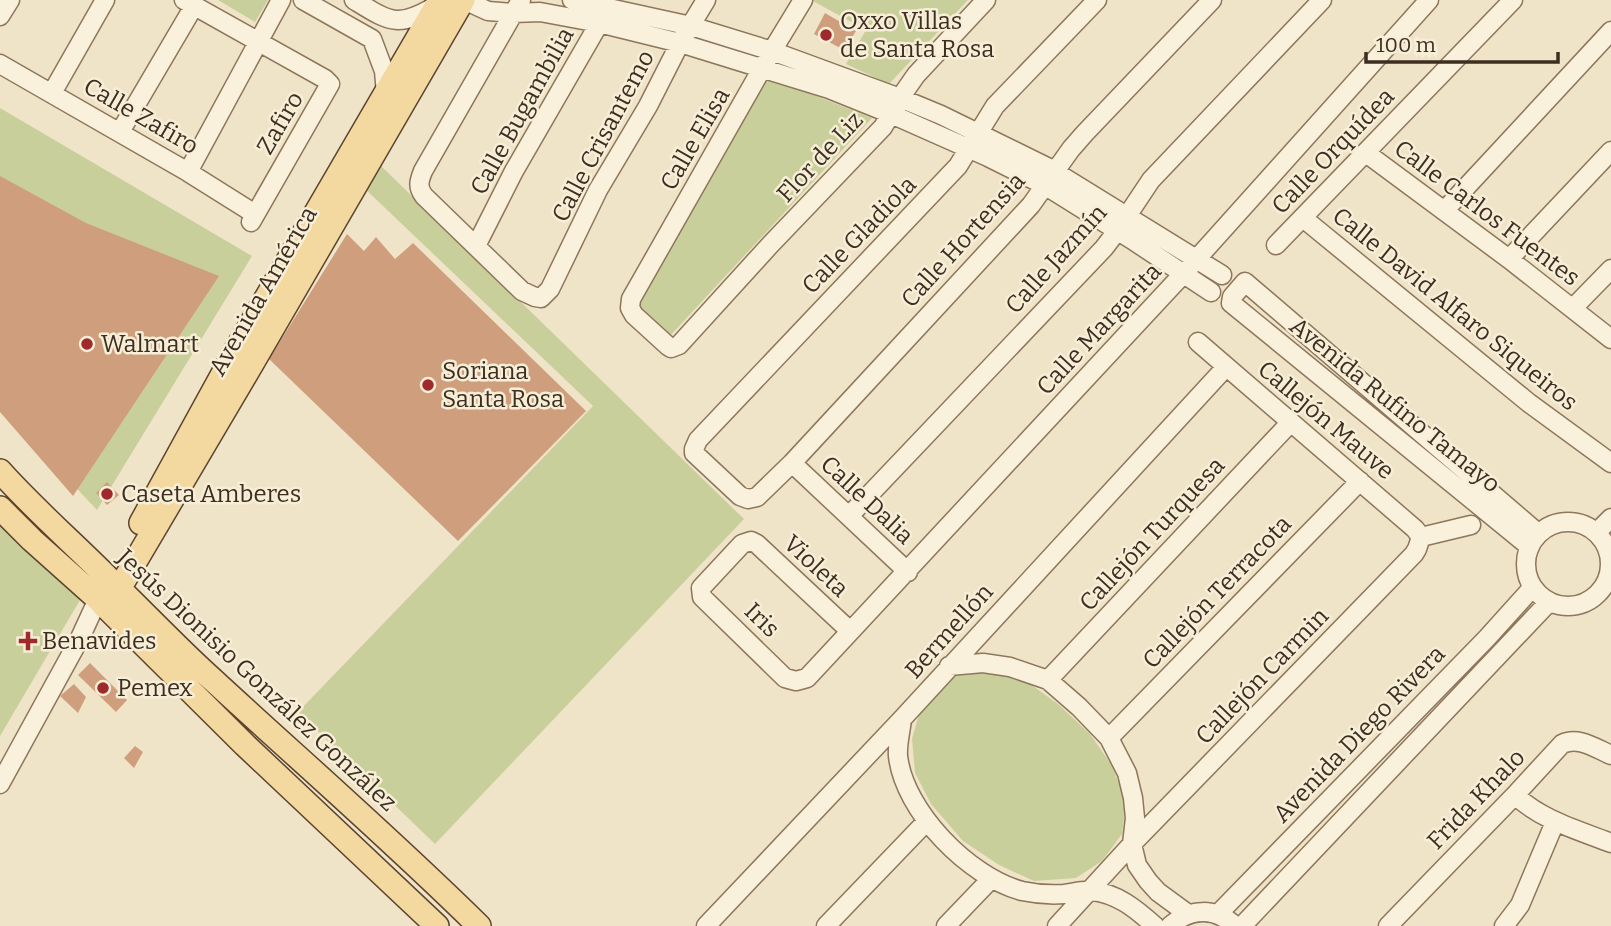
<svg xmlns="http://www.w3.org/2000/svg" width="1611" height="926" viewBox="0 0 1611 926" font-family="Bitter,serif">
<rect width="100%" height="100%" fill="#f0e4c8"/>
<path fill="#c9cf9b" d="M218,0H268L255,22Z
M811,0H968L889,84L846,64L866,30Z
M763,75L872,118L669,337L636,308Z
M0,108L252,256L97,510L0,407Z
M377,162L744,519L435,844L298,712L593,406L362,186Z
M0,525L80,600L0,736Z
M975,668L1002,672L1026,681L1058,704L1090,734L1113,767L1126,804L1122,834L1102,861L1076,878L1034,881L999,865L963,841L931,804L915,773L912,739L920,711L951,677Z"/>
<path fill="#cf9f7d" d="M825,13L856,31L844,50L814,34Z
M0,176L86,223L219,276L73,496L0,412Z
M347,234L364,251L376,237L395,259L413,243L586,411L458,541L269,359Z
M107,482L119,495L107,505L96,493Z
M90,663L127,700L116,712L78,675Z
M74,684L86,697L78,713L60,696Z
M135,746L143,752L134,768L124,758Z"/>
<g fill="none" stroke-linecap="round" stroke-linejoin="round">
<defs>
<path id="minor" d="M184,0L325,79L330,84L251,222
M303,0L372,39L384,71L386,93
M354,0C390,22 398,29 437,5
M464,0L488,11L513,13L540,12L599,23L680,43L829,89L891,114L988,157L1046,186L1131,239L1211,292
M521,0L423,171C419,181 417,187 424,196L522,291L535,297L541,298L550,289L598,190L648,106L680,43L706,0
M572,0L691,26L772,51L900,98L941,115L1047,167L1222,275
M803,0L772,51L631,299L630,308L634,315L668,346L671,348L679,345L770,245L883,127L900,98L916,75L986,0
M1097,0L995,106L958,166L698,440L694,449V453L740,496L748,499L757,497L792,463L1031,205L1071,149L1085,133L1212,0
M0,16L10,0
M0,64L188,172L255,214
M52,93L105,0
M120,132L194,6
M1366,153L1509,259L1611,339
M188,172L281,0
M1444,211L1611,31
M1303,218L1529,403L1611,463
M1276,245L1513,0
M476,246L514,171L604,15
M1509,259L1611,151
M1573,308L1611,269
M1198,342L1415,529L1421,537
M792,463L908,572
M849,516L1104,248L1117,231L1151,180L1322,0
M1526 564a42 42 0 1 1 84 0a42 42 0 1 1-84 0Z
M1597,532L1611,518
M1421,537L1471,525
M1530,547L1231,303L1232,297L1245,282L1539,534
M850,631L757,544L751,541L742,544L701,588L702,597L785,678L796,681L807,678L1184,273L1429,0
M949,666L983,663L1010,667L1048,680L1079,707L1109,738L1127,773L1133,798L1135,818L1132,844L1137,865L1148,881L1158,892L1188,914
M1048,680L1291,422
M902,719C901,730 897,744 898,756C904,811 969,877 1022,891C1036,894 1050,895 1064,894C1073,893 1082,890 1091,891C1117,893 1136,909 1155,926
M1109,738L1360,481
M0,784L80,638L98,599
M1515,795C1541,820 1578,830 1611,843
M1218,914L1487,638L1533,587
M706,926L902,719L1226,367
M826,926L926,822
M946,926L991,879
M1057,926L1132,844L1414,554L1417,549L1421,537
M1170,926C1190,908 1215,907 1235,926
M1242,926L1549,602
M1388,926L1515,795L1562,744C1578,736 1595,748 1611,755
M1504,926L1520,905L1555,822"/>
<path id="major" d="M0,471C33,508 71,541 106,576C142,610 176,647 213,680C302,762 393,841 479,926
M0,508L32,540L98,599L245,745L437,926
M141,523L236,350L440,0
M105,607L119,589L253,362L463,0"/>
</defs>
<use href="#minor" stroke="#8d765c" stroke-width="21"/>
<use href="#major" stroke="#5b4430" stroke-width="26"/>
<use href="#minor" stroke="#faf1dc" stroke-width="18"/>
<use href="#major" stroke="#f3d9a0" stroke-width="23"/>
</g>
<g fill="#9e2a2b" stroke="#f7eed8" stroke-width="2.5">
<circle cx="826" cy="35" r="7"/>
<circle cx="87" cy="344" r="7"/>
<circle cx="428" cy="385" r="7"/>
<circle cx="107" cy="494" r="7"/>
<path d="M24.5 630.5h7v7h7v7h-7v7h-7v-7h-7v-7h7z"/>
<circle cx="103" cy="688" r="7"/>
</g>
<g text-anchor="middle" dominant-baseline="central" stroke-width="5" stroke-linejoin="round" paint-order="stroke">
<g font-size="24" fill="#3d2e20" stroke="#f7eed8" text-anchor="start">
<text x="840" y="21">Oxxo Villas<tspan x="840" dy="28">de Santa Rosa</tspan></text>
<text x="101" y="344">Walmart</text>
<text x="442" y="371">Soriana<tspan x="442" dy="28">Santa Rosa</tspan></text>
<text x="121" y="494">Caseta Amberes</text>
<text x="42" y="641">Benavides</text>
<text x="117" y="688">Pemex</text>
</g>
<g font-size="24" fill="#3d2e20" stroke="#f7eed8">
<text transform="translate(522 111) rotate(-61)">Calle Bugambilia</text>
<text transform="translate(141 116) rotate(30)">Calle Zafiro</text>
<text transform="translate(280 123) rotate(-60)">Zafiro</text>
<text transform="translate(603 136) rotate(-62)">Calle Crisantemo</text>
<text transform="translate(695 139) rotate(-60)">Calle Elisa</text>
<text transform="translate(1333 151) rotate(-46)">Calle Orquídea</text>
<text transform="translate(820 157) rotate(-47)">Flor de Liz</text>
<text transform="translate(1487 213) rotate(37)">Calle Carlos Fuentes</text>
<text transform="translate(859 235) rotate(-46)">Calle Gladiola</text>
<text transform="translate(963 240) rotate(-48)">Calle Hortensia</text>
<text transform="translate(1056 259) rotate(-48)">Calle Jazmín</text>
<text transform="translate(263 291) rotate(-60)">Avenida América</text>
<text transform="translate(1455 309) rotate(39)">Calle David Alfaro Siqueiros</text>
<text transform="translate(1099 329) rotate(-47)">Calle Margarita</text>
<text transform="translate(1395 405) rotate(39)">Avenida Rufino Tamayo</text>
<text transform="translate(1326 420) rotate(40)">Callejón Mauve</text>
<text transform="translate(867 500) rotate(43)">Calle Dalia</text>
<text transform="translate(1152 534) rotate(-47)">Callejón Turquesa</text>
<text transform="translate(816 566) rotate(43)">Violeta</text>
<text transform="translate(1217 592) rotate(-46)">Callejón Terracota</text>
<text transform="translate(762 620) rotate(44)">Iris</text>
<text transform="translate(949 631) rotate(-48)">Bermellón</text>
<text transform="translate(1262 676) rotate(-46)">Callejón Carmin</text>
<text transform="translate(257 680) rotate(43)">Jesús Dionisio González González</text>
<text transform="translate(1359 734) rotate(-46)">Avenida Diego Rivera</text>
<text transform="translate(1476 799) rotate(-46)">Frida Khalo</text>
</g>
</g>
<path d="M1366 52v10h192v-10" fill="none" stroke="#3d2e20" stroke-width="3.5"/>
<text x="1376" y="52" font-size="21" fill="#3d2e20" stroke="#f7eed8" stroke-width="5" paint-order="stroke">100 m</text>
</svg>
